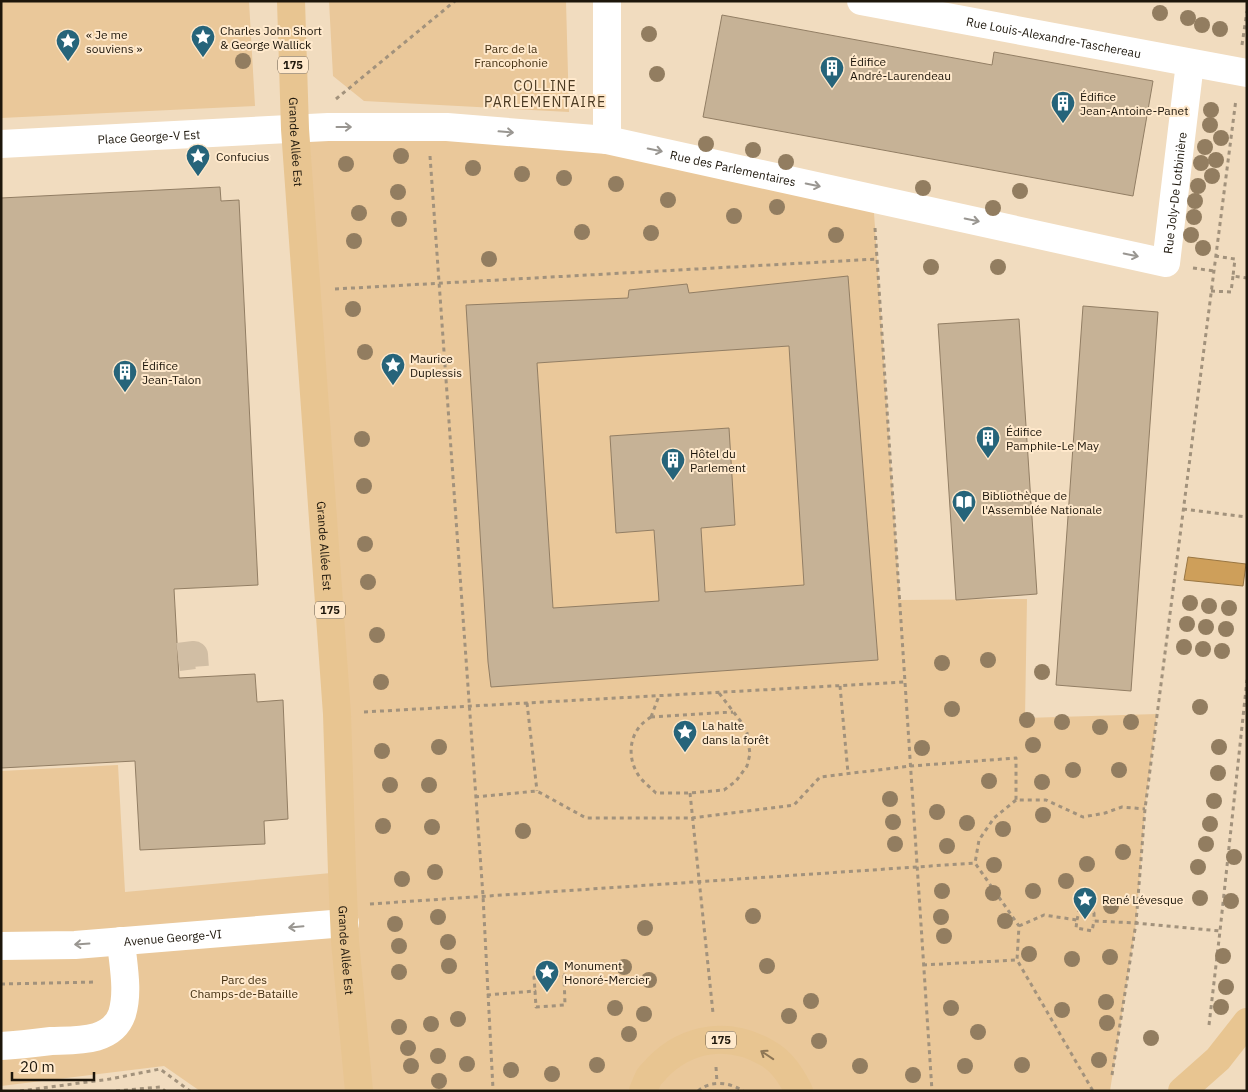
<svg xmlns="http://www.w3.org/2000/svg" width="1248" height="1092" viewBox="0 0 1248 1092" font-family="'IBM Plex Sans',sans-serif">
<rect width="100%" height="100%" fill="#f1dcbf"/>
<path fill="#eac89a" d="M1,1H249L255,106L1,118Z
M329,1H566L569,112L364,101L333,76Z
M295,129L607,140L873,198L900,600L1027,599L1025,718L1157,714L1145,809L1136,923L1110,1091H200L164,1066L1,1086V771L118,765L125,892L342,872Z"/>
<path fill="#ce9f5a" stroke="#997642" d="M1188,557L1246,564L1243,586L1184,580Z"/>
<path fill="#c6b296" stroke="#927e64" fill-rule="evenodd" d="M722,15L992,65L994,52L1153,81L1133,196L703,117Z
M220,187L221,201L239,200L258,585L174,589L179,678L255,674L257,702L283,700L288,819L264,821L265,844L140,850L135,761L1,768V198Z
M848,276L878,660L491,687L488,662L466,305L628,298L629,290L687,284L689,293ZM789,346L804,585L705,592L701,528L735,525L729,428L610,436L616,533L654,530L659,601L553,608L537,363Z
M1083,306L1158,312L1131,691L1056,685Z
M1019,319L1037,594L956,600L938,324Z"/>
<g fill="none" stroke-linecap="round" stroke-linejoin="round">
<path stroke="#d1bea4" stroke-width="28" stroke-dasharray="28 14" stroke-linecap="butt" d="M178,657L194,655L195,669"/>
<path stroke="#a2927c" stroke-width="3" stroke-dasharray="4 4" stroke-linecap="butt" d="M1242,45L1247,11
M336,99L455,1
M430,156L483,896L493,1089
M875,228L932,1091
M1215,256L1235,259L1233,276L1247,278
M1193,268L1214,271
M335,289L877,259
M1211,291L1231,292L1233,276
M1183,509L1247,517
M840,686L848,773
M527,703L537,791
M364,712L905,682
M651,717C648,719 644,722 642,724C628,738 628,760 639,776C643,782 650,787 656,793H690L724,790L736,781L747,766L750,754L747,733L742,723L719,693
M651,717L733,712
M651,717L659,696
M690,793L713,1013
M475,797L537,791L586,818H692L794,805L820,777L911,766L1016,758V800H1046L1083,817L1105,813L1122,807L1145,809
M1016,800L994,818L979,840L975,863L1019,926L1017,960L1093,1091
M370,904L975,863
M1077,920L1079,911L1094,913V921
M1019,926L1044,915L1077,920L1076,928L1092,931L1094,921L1136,923L1220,931
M923,965L1017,960
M1,984L97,982
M487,995L535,991L536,1007L565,1005L564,975L534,977L535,991
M1209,1025L1220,931L1247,680
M716,1067L717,1083
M1112,1075L1136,923L1145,809L1236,99
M20,1091L110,1079L160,1069L190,1091
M116,1091L160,1087L165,1091
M698,1091C710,1080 730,1082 743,1091"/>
<g stroke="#fff" stroke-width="28">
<path d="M607,1V140"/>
<path id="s1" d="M861,1L1247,73"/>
<path id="s2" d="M1,144L328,127H447L607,140L1166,263L1190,63"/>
<path id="s3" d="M1,946L75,945L345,923"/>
<path d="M1,1046C18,1045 35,1043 51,1041C75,1040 112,1043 122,1014C129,991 123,965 121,941"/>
</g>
<g stroke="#e8c591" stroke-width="28">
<path id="s4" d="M291,1L295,129L337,714L342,872L345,941L359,1091"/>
<path d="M643,1091C645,1086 647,1081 649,1077C651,1074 655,1071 657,1068C687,1037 729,1031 767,1053C782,1061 791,1076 799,1091"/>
<path d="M1182,1091L1218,1059L1247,1022"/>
</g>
</g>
<g fill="#927d60">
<circle cx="1160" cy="13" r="8"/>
<circle cx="1188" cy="18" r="8"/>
<circle cx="1202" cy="25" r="8"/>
<circle cx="1220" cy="29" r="8"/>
<circle cx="649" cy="34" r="8"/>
<circle cx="243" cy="61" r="8"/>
<circle cx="657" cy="74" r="8"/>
<circle cx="1211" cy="110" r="8"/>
<circle cx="1210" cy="125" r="8"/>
<circle cx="1221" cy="138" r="8"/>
<circle cx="706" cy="144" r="8"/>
<circle cx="1205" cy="147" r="8"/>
<circle cx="753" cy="150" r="8"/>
<circle cx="401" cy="156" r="8"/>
<circle cx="1216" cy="160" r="8"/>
<circle cx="786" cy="162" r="8"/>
<circle cx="1201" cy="163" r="8"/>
<circle cx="346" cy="164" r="8"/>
<circle cx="473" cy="168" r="8"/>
<circle cx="522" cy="174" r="8"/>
<circle cx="1212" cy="176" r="8"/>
<circle cx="564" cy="178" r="8"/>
<circle cx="616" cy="184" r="8"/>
<circle cx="1198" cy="186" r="8"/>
<circle cx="923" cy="188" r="8"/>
<circle cx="1020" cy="191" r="8"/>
<circle cx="398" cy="192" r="8"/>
<circle cx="668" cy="200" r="8"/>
<circle cx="1195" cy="201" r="8"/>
<circle cx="777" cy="207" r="8"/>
<circle cx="993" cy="208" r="8"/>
<circle cx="359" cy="213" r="8"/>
<circle cx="734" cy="216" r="8"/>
<circle cx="1194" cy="217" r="8"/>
<circle cx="399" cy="219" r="8"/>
<circle cx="582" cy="232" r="8"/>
<circle cx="651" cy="233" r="8"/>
<circle cx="836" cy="235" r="8"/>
<circle cx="1191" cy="235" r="8"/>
<circle cx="354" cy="241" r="8"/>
<circle cx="1203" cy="248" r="8"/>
<circle cx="489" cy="259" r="8"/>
<circle cx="931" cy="267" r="8"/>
<circle cx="998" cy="267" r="8"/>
<circle cx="353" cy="309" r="8"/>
<circle cx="365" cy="352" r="8"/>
<circle cx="362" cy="439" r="8"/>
<circle cx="364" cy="486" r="8"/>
<circle cx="365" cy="544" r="8"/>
<circle cx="368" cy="582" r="8"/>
<circle cx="1190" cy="603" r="8"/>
<circle cx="1209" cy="606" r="8"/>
<circle cx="1229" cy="608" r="8"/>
<circle cx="1187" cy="624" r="8"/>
<circle cx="1206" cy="627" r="8"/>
<circle cx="1226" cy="629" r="8"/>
<circle cx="377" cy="635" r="8"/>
<circle cx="1184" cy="647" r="8"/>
<circle cx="1203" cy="649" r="8"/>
<circle cx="1222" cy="651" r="8"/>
<circle cx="988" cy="660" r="8"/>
<circle cx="942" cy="663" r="8"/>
<circle cx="1042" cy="672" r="8"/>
<circle cx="381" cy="682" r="8"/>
<circle cx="1200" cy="707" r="8"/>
<circle cx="952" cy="709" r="8"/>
<circle cx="1027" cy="720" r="8"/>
<circle cx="1062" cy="722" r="8"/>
<circle cx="1131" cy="722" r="8"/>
<circle cx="1100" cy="727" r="8"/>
<circle cx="1033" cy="745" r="8"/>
<circle cx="439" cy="747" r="8"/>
<circle cx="1219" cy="747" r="8"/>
<circle cx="922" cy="748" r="8"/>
<circle cx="382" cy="751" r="8"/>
<circle cx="1073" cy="770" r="8"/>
<circle cx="1119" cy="770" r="8"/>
<circle cx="1218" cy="773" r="8"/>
<circle cx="989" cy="781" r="8"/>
<circle cx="1042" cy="782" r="8"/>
<circle cx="390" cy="785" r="8"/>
<circle cx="429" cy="785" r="8"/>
<circle cx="890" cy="799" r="8"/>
<circle cx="1214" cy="801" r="8"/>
<circle cx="937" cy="812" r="8"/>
<circle cx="1043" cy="815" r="8"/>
<circle cx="893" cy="822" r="8"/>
<circle cx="967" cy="823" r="8"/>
<circle cx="1210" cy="824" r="8"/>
<circle cx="383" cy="826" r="8"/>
<circle cx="432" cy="827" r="8"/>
<circle cx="1003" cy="829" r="8"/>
<circle cx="523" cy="831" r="8"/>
<circle cx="895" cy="844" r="8"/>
<circle cx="1206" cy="844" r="8"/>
<circle cx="947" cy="846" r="8"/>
<circle cx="1123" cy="852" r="8"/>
<circle cx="1234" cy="857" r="8"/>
<circle cx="1087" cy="864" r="8"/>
<circle cx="994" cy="865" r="8"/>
<circle cx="1198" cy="867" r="8"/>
<circle cx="435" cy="872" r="8"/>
<circle cx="402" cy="879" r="8"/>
<circle cx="1066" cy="881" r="8"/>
<circle cx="942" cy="891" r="8"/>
<circle cx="1033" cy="891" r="8"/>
<circle cx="993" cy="893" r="8"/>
<circle cx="1200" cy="898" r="8"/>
<circle cx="1231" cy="901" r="8"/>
<circle cx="1111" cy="906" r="8"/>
<circle cx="753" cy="916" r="8"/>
<circle cx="438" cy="917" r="8"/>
<circle cx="941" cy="917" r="8"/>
<circle cx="1005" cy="921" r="8"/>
<circle cx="395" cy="924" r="8"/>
<circle cx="645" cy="928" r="8"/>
<circle cx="944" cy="936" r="8"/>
<circle cx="448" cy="942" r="8"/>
<circle cx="399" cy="946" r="8"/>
<circle cx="1029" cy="954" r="8"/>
<circle cx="1223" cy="956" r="8"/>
<circle cx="1110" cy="957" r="8"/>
<circle cx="1072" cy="959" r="8"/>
<circle cx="449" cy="966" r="8"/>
<circle cx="767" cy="966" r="8"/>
<circle cx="624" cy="967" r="8"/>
<circle cx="399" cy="972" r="8"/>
<circle cx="649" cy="980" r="8"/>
<circle cx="1226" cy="987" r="8"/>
<circle cx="811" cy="1001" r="8"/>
<circle cx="1106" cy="1002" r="8"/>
<circle cx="1221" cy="1007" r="8"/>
<circle cx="615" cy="1008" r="8"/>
<circle cx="951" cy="1008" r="8"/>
<circle cx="1062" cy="1010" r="8"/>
<circle cx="644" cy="1014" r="8"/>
<circle cx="789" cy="1016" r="8"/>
<circle cx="458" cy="1019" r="8"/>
<circle cx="1107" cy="1023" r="8"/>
<circle cx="431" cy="1024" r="8"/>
<circle cx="399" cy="1027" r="8"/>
<circle cx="978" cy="1032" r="8"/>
<circle cx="629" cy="1034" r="8"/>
<circle cx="1151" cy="1038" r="8"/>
<circle cx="819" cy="1041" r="8"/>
<circle cx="408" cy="1048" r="8"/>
<circle cx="438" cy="1056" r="8"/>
<circle cx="1099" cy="1060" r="8"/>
<circle cx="467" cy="1064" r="8"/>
<circle cx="597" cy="1065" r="8"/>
<circle cx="1022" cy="1065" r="8"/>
<circle cx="411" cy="1066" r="8"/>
<circle cx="860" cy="1066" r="8"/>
<circle cx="965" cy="1066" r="8"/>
<circle cx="511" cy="1070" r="8"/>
<circle cx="552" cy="1074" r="8"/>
<circle cx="913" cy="1075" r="8"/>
<circle cx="439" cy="1081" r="8"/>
</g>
<defs><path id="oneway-shaft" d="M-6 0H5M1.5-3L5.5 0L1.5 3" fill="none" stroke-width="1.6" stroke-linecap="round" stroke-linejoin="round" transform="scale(1.25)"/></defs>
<g stroke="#999691">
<use href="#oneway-shaft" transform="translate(344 127)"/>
<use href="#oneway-shaft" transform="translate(506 132) rotate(5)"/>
<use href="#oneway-shaft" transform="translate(655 150) rotate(12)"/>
<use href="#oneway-shaft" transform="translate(813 185) rotate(12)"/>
<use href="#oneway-shaft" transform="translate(972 220) rotate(12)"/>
<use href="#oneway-shaft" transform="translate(1131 255) rotate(12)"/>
<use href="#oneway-shaft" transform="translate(296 927) rotate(175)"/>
<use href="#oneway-shaft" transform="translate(82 944) rotate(176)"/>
</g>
<use stroke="#8d7655" href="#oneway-shaft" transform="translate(767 1055) rotate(-146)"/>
<defs>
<symbol id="sight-pin" viewBox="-11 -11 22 30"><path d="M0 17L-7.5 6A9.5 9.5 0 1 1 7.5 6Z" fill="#26647a" stroke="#ffe9cc"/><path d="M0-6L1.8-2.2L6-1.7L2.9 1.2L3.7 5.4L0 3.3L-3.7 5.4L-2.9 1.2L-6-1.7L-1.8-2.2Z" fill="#fff"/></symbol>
<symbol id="building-pin" viewBox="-11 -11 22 30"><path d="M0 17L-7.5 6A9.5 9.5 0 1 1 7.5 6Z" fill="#26647a" stroke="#ffe9cc"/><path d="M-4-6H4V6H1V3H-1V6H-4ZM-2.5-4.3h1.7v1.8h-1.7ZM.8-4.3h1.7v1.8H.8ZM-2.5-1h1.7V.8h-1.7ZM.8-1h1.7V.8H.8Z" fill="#fff"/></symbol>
<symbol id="library-pin" viewBox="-11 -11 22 30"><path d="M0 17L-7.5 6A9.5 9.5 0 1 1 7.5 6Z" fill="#26647a" stroke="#ffe9cc"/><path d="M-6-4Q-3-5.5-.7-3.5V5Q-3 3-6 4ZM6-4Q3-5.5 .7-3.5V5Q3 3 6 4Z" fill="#fff"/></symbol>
</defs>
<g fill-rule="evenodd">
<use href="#sight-pin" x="189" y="23" width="28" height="38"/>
<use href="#sight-pin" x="54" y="27" width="28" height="38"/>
<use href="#building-pin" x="818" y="54" width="28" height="38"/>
<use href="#building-pin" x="1049" y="89" width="28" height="38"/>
<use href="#sight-pin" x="184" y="142" width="28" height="38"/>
<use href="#sight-pin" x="379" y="351" width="28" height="38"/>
<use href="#building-pin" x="111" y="358" width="28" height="38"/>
<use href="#building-pin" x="974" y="424" width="28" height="38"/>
<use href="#building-pin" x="659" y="446" width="28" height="38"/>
<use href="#library-pin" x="950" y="488" width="28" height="38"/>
<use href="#sight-pin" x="671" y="718" width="28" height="38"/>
<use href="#sight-pin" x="1071" y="885" width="28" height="38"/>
<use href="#sight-pin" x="533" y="958" width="28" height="38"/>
</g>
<g text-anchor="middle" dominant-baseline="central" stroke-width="4" stroke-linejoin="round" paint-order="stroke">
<g fill="#ffe9cc" stroke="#615545" stroke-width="1">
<rect x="278" y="56.5" width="30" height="17" rx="4"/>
<rect x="315" y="601.5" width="30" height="17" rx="4"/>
<rect x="706" y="1031.5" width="30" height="17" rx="4"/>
</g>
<g font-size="11" font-weight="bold" fill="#1d160b">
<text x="293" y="65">175</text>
<text x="330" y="610">175</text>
<text x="721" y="1040">175</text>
</g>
<g font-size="12" fill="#1d160b" stroke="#ffe9cc" text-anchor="start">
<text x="220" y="30">Charles John Short<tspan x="220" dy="14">&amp; George Wallick</tspan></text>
<text x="86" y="34">« Je me<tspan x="86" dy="14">souviens »</tspan></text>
<text x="850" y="61">Édifice<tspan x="850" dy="14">André-Laurendeau</tspan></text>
<text x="1080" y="96">Édifice<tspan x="1080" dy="14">Jean-Antoine-Panet</tspan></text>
<text x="216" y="156">Confucius</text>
<text x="410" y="358">Maurice<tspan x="410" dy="14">Duplessis</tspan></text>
<text x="142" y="365">Édifice<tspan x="142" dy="14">Jean-Talon</tspan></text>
<text x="1006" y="431">Édifice<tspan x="1006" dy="14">Pamphile-Le May</tspan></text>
<text x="690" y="453">Hôtel du<tspan x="690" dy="14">Parlement</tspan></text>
<text x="982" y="495">Bibliothèque de<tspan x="982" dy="14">l'Assemblée Nationale</tspan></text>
<text x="702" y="725">La halte<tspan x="702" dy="14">dans la forêt</tspan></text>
<text x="1102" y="899">René Lévesque</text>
<text x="564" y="965">Monument<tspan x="564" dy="14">Honoré-Mercier</tspan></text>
</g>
<g font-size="12" fill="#1d160b" stroke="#ffe9cc">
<text stroke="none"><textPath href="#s1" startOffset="196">Rue Louis-Alexandre-Taschereau</textPath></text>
<text stroke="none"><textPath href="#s2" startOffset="148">Place George-V Est</textPath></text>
<text stroke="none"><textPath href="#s4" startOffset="141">Grande Allée Est</textPath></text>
<text stroke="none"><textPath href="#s2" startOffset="736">Rue des Parlementaires</textPath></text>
<text stroke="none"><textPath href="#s2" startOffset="1250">Rue Joly-De Lotbinière</textPath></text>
<text stroke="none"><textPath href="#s4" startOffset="546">Grande Allée Est</textPath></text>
<text stroke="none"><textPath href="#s3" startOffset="172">Avenue George-VI</textPath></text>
<text stroke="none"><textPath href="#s4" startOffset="951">Grande Allée Est</textPath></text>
</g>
<g font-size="12" fill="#443012" stroke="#ffe9cc">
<text x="511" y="48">Parc de la<tspan x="511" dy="14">Francophonie</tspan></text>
<text x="244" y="979">Parc des<tspan x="244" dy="14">Champs-de-Bataille</tspan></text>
</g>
<g font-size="14" letter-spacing="1" fill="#4c3b23" stroke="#ffe9cc">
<text x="545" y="86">COLLINE<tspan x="545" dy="16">PARLEMENTAIRE</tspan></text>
</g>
</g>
<rect width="1248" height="1092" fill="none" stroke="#1d160b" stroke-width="5"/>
<path d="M12 1072v8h82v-8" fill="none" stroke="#1d160b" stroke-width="2.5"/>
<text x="20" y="1072" font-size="15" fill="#1d160b" stroke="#ffe9cc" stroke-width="4" paint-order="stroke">20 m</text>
</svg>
